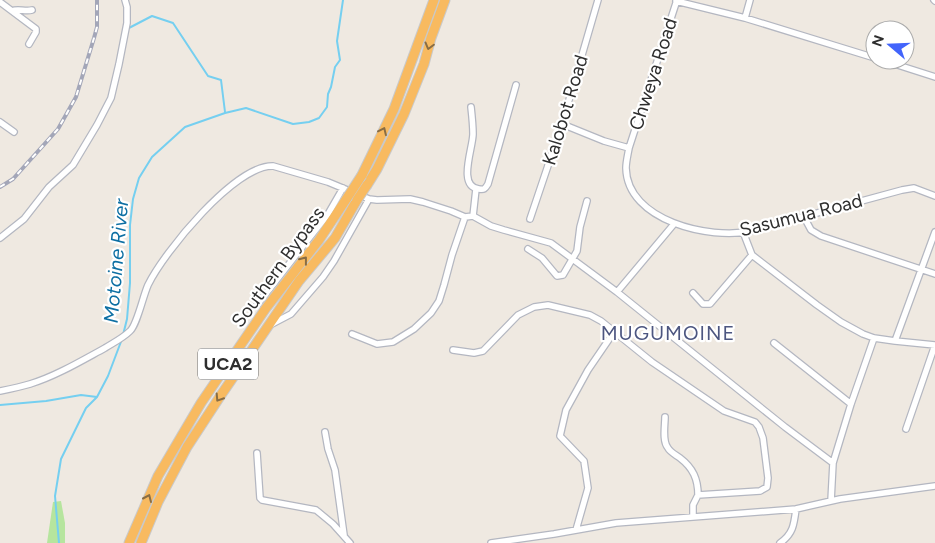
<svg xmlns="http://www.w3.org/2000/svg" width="935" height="543" viewBox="0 0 935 543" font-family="Figtree,sans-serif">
<rect width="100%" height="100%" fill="#efe9e1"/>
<path fill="#b6e59e" d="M61,501L65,523V543H47L53,502Z"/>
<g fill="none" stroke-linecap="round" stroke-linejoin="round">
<path stroke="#75cff0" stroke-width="2" d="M127,29L152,16L173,23L208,76L221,80L225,112
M123,335L127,319L130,283V225L133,199L139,178L152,157L185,127L225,113L246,108L293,124L309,122L319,118L327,107L328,94L331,87L335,67L340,60L337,41L343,0
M0,405L46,401L81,395L97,397
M59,543L55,496L61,459L86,408L97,397L108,376L122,339"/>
<defs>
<path id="minor" d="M677,0L629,148C628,154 626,162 626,168C627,221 710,240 751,231L902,190L914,188L935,196
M934,0L935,1
M676,1L745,18L875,58
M0,2L36,29V32L29,44
M12,11C18,8 25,12 32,10
M745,18L750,0
M882,60L935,77
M471,107C472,116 473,125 473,134C473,148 457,187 479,189C484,190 485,189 488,184L516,85
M0,122L14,132
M562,124L604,141L629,148
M473,216L476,189
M804,217L811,230L821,236L935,274
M530,219L562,124L598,0
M745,232V237L752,255L817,305L841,322L863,334L874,338L895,341L935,232
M0,238L24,219L49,187L73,165L97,125L111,98L119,64L127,23V7L125,0
M528,249L542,258L557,276L563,275L577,251L580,227L587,201
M617,292L674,224
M693,293L703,304H710L752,255
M257,305L328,214L343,188
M270,325L291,314L323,277L334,261L369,199
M352,334L377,344L393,342L414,329L431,313L439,301L444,285L452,255L465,217
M895,341L935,345
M774,343L851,404
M453,350L474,353L483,351L518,315L534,307L548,305L590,315L601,321L652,362L724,411L755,422L759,427L763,438L768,478L767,487L760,491L698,495L693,505V516
M0,391C10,389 20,387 30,384C56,376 81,361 105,348C113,343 123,338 130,331C137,325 143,296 148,285C164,252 235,165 273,166L328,182L369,199L377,200L410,199L423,202L451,211L465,217L473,216L491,226L504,230L551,243L617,292L785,427L833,463
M665,417C665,426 662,441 668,448C670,452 676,455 680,458C693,468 698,479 698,495
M906,429L935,345
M325,432L328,449L335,470L344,535
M257,453L260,498L262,500L316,510L333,524L350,543
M831,501L833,463L851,404L874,338
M576,530L588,488L584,461L560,436L566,410L588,370L614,332
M491,543L554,534L616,523L796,509
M780,543C793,534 794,525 796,509L840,499L935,486"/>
<path id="trunk" d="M362,175L394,109L434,0
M367,185L377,169L404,114L424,64L431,38L445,0
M129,543L158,476L201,403L266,308L319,240L347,198
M141,543L158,502L187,447L221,395L299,281L335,238L357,200"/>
</defs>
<use href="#minor" stroke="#b4b7c1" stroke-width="8"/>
<use href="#trunk" stroke="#c9c9c9" stroke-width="11"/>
<use href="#minor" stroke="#fff" stroke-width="5.5"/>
<use href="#trunk" stroke="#f8ba60" stroke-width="9"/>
<defs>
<path id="rail" d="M0,187L13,179L58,129L76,97L94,38L97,27V0"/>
</defs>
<use href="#rail" stroke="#a3a6b8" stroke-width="4"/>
<use href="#rail" stroke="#fff" stroke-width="2" stroke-dasharray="5.5" stroke-linecap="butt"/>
<defs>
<path id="trunk-bridge" d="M347,198L362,175
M357,200L367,185"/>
</defs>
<use href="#trunk-bridge" stroke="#c9c9c9" stroke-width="11" stroke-linecap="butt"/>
<use href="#trunk-bridge" stroke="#f8ba60" stroke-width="9"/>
</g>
<defs><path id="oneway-chevron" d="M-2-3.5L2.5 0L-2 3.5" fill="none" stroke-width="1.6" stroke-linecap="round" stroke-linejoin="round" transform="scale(1.25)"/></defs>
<g stroke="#896d44">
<use href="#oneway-chevron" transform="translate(429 46) rotate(105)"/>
<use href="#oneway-chevron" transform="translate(383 131) rotate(-65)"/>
<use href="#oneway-chevron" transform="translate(304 260) rotate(-52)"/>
<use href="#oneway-chevron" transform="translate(219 398) rotate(123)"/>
<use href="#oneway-chevron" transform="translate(148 498) rotate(-66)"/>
</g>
<g text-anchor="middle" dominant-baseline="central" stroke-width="4.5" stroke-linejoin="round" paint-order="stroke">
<rect fill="#fff" stroke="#6d6d6d" stroke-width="1" x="198" y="348.5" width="60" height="31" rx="4"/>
<g font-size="18" font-weight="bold" fill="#2e2e2e">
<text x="228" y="364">UCA2</text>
</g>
<g font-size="19" fill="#2e2e2e" stroke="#fff">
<text transform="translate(653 74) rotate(-72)">Chweya Road</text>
<text transform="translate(565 110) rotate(-73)">Kalobot Road</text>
<text transform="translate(801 215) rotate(-14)">Sasumua Road</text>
<text transform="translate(278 267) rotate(-54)">Southern Bypass</text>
</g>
<g font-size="20" font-style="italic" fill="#0d6fa3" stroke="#fff">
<text transform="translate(116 261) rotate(-85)">Motoine River</text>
</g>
<g font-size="20" letter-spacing="1" fill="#4d5680" stroke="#fff">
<text x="668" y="333">MUGUMOINE</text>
</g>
</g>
<g transform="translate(890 45) rotate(289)"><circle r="24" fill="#ffffff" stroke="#ababab"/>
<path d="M0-4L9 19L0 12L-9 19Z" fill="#4264fb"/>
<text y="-8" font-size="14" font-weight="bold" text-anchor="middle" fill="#2e2e2e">N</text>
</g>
</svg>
